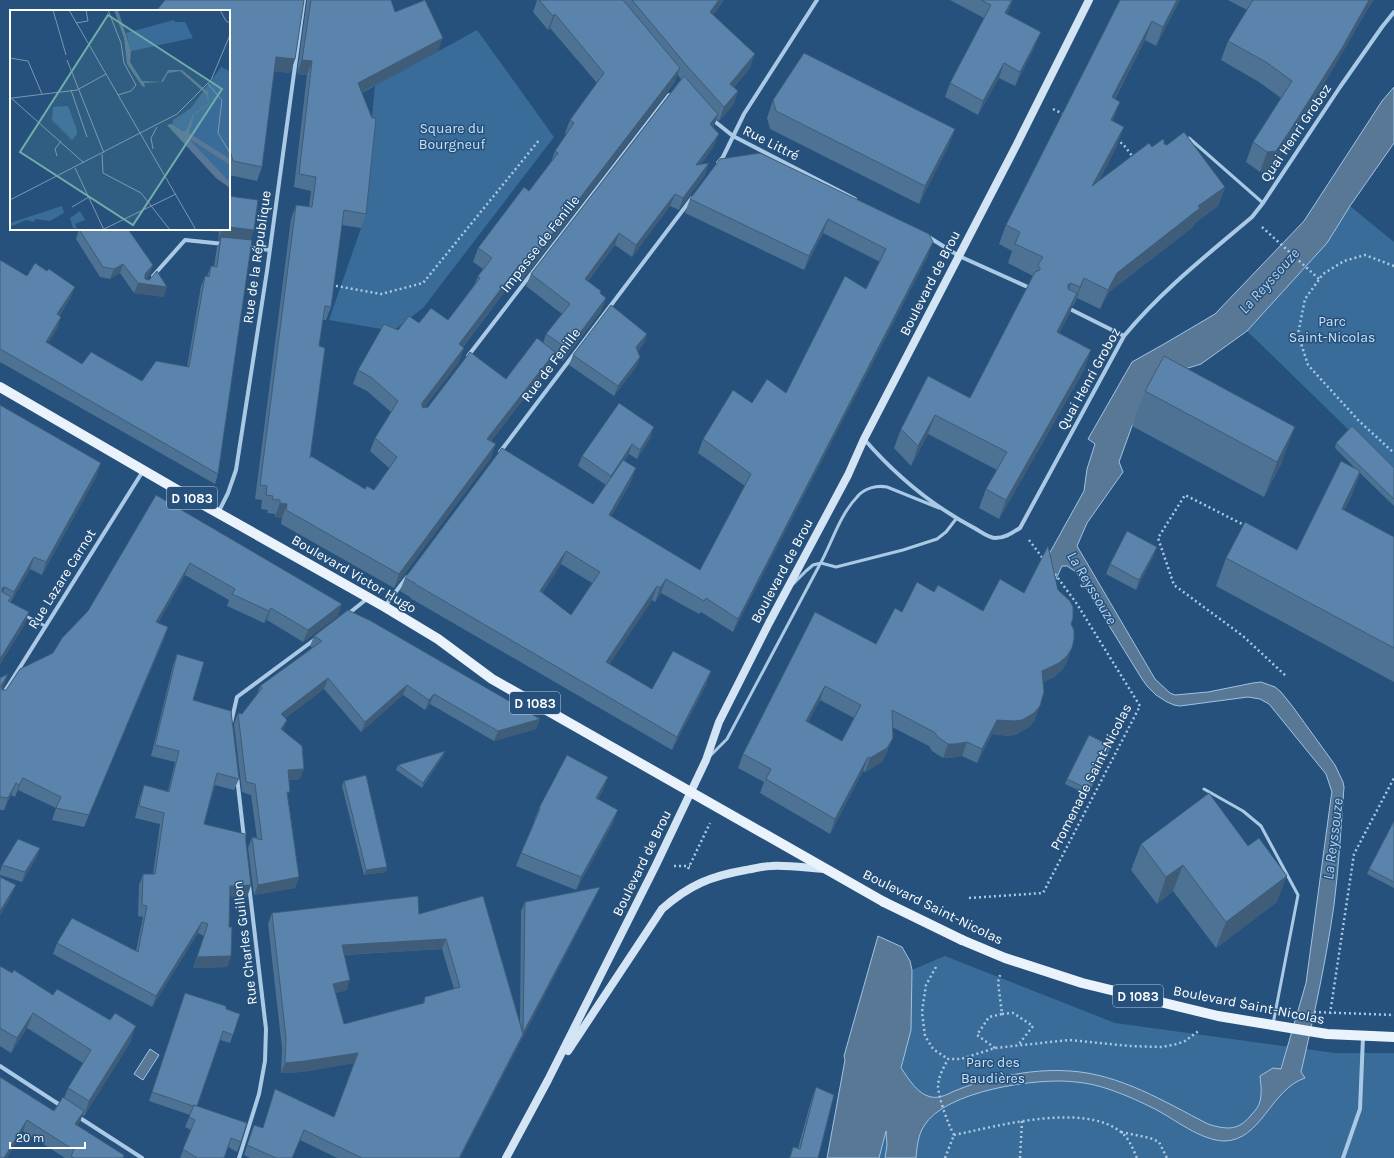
<svg xmlns="http://www.w3.org/2000/svg" width="1394" height="1158" viewBox="0 0 1394 1158" font-family="Karla,sans-serif">
<rect width="100%" height="100%" fill="#25517c"/>
<path fill="#396c99" d="M477,30L554,137L423,308L393,331L329,320L361,228L375,86Z
M1350,206L1394,242V474L1247,331L1327,243Z
M945,956L1115,1023L1335,1053H1394V1158H879L911,1030L912,970Z"/>
<path fill="#597896" stroke="#9ec4e5" d="M1394,87V143L1350,206L1327,243L1247,331L1201,364L1159,377L1132,426L1119,462L1123,472L1087,523L1077,546L1155,679L1170,693L1175,695L1208,692L1253,683L1261,682L1275,687L1281,692L1293,707L1335,765L1343,782L1344,787C1341,826 1339,866 1334,905C1326,961 1314,1016 1301,1072L1305,1078C1271,1089 1261,1141 1224,1141C1200,1140 1176,1120 1155,1109C1141,1102 1126,1095 1111,1090C1100,1086 1088,1083 1076,1082C1038,1077 944,1091 924,1126C918,1135 917,1147 916,1158H885L887,1145L886,1131L879,1158H827L845,1060L844,1056L878,936L902,947L910,961L912,970L911,1030L901,1068C909,1079 917,1094 931,1097C941,1099 949,1093 957,1090C967,1086 978,1082 989,1080C1015,1073 1043,1069 1070,1071C1120,1074 1165,1102 1208,1124C1227,1130 1239,1131 1252,1114C1256,1110 1259,1106 1260,1101C1262,1093 1261,1085 1260,1076L1273,1068L1281,1069L1306,983L1331,798L1332,792L1326,774L1269,704L1260,699L1248,697L1180,706L1174,705L1167,702L1156,695L1147,686L1142,679L1076,572L1067,566H1062L1050,592L1043,565L1084,491L1087,469L1095,444L1088,439L1132,362L1164,344L1215,314L1304,221L1382,101Z
M150,1049L159,1055L143,1080L134,1074Z"/>
<g fill="none" stroke-linecap="round" stroke-linejoin="round">
<path stroke="#aac9e4" stroke-width="2.5" stroke-dasharray="2 3" stroke-linecap="butt" d="M1053,109L1065,115
M1116,140L1123,144L1133,157
M1262,227L1319,279
M1394,266L1365,255L1344,261L1323,274L1305,299L1298,334L1308,365L1359,421L1394,453
M331,285L381,294L423,283L540,139
M1246,526L1185,495L1158,538L1174,585L1243,636L1286,676
M1029,540L1044,560
M674,866H690
M688,869L710,823
M969,898L1043,893L1140,706L1077,604L1052,570
M936,967L926,985L922,1012L925,1036L933,1049L948,1059
M1314,1012L1394,1015
M1002,1014L1013,1013L1033,1026L1019,1044
M1330,1014L1354,854L1394,778
M995,1048L977,1035L989,1017L1002,1014L998,982L1000,975
M1121,1132L1150,1138L1159,1142L1167,1158
M954,1135C948,1124 938,1097 938,1085C939,1075 944,1067 948,1059H961L995,1048L1069,1040L1129,1046L1162,1047L1177,1044L1185,1041L1200,1030
M954,1135C998,1126 1083,1102 1121,1132C1129,1138 1133,1149 1137,1158
M945,1158L954,1135
M1020,1158L1022,1121"/>
<path stroke="#aac9e4" stroke-width="3" d="M1186,140L1189,138L1263,203
M793,584L806,571L813,565L821,563L836,567L903,550L937,539L946,532L956,519
M24,615L45,626
M710,756L727,739C758,681 788,624 819,566C832,543 839,516 857,497C864,488 877,485 887,487L939,508
M1204,789L1243,811L1261,826L1298,895L1273,1024"/>
<path stroke="#aac9e4" stroke-width="4" d="M713,120L733,136L855,199
M718,163L723,157L744,114L817,0
M927,236L959,256L1030,288
M246,247L270,250
M153,276L185,240L224,244
M1066,307L1124,336
M468,356L669,95
M864,439C897,477 932,506 976,529C981,532 989,538 995,538C1005,538 1012,533 1020,528L1124,336C1161,291 1207,255 1252,217L1263,203L1340,87L1382,27L1394,12
M500,452L692,198
M218,513L228,493L236,470L267,271L304,0
M385,606L407,577
M348,614L368,598
M0,699L143,471
M231,723L237,697L314,640
M237,777L244,838
M0,1066L63,1107
M77,1116L142,1158
M239,1158L259,1094L265,1061L266,1029L249,885
M1343,1158L1360,1109L1363,1037"/>
<path stroke="#d3e4f4" stroke-width="8" d="M568,1051L662,909C689,885 711,876 746,870C754,869 763,866 771,866C789,865 807,868 825,869
M506,1158L548,1080L656,865L706,760L719,722L769,623L848,475L864,439L1017,144L1089,0"/>
<path stroke="#eaf2fc" stroke-width="10" d="M0,387L179,491L385,607L438,639L492,679L884,902
M962,940L1005,958L1082,983L1218,1016L1327,1034L1394,1037"/>
<path stroke="#eaf2fc" stroke-width="10" d="M884,902L962,940"/>
</g>
<path fill="#4d7293" fill-rule="evenodd" d="M307,0H391L395,12L438,51L362,93L366,214L361,228L342,225L331,307L326,320H322L319,346L310,458L365,489L374,490L389,468L370,451L375,438L391,412L367,391L353,384L358,370L398,330L419,323L448,320L474,286L478,276L483,269L473,262L478,248L529,191L551,162L555,151L566,134L565,133L570,120L597,83L550,28L548,30L533,12L537,0H724L713,15L750,68L734,87L738,91L733,105L719,121L717,119L713,127L714,146L701,164L705,175L679,210L670,206L632,257L615,245L588,281L601,291L600,293L602,310L563,361L554,354L550,365L491,441V458L394,588L281,524L282,518L275,517V514L267,513L268,510L261,509L262,500L255,499L291,219L296,205L309,207L311,191L294,187L307,75L297,74ZM677,74L681,79L531,274L526,286L562,314L546,334L543,343L506,379L428,407L424,408L459,362L463,347L515,278L521,282L675,82Z
M950,0H1013L1007,14L1035,46L1015,86L999,78L978,115L945,97L950,83L984,18Z
M1120,0H1180L1156,46L1145,40L1115,99L1113,121L1117,146L1098,182L1152,147L1164,144L1225,187L1218,206L1195,223L1193,227L1109,292L1100,309L1077,298L1073,306H1072L1070,313L1059,333L1091,350L1084,370L999,519L979,508L986,489L997,470L928,434L911,466L894,448L901,429L970,398L1033,276L1008,263L1012,251L999,244L1006,225Z
M1228,0H1374L1370,5L1334,67L1282,152L1269,171L1260,172L1246,162L1253,142L1281,98L1259,82L1221,60L1228,41L1247,10Z
M229,11L295,59L290,73L274,71L262,167L257,181L229,175Z
M773,100L955,129L948,147L919,204L770,129L767,118Z
M720,159L928,256L733,632L701,612L699,614L661,593L655,602L652,600L609,664L652,689L711,671L706,685L672,750L410,598V597L400,591L405,578L593,504L606,485L578,466L582,456L651,437L637,459L629,454L624,461L631,482L611,516L700,570L745,486L698,453L703,439L752,403L786,393L866,289L880,262L823,233L804,270L685,213L690,199ZM561,564L592,583L571,615L542,593Z
M79,229L153,265L149,275L146,279L164,297L134,293L120,273L110,279L100,277L76,239Z
M192,229L254,230L250,240L218,474L215,484L0,362V260L27,276L71,297L60,315L58,327L48,343L82,364L142,381L187,367L201,286L205,276H207L211,266H214L217,247L220,241L218,240L219,232Z
M647,334L644,343L638,351L640,357L636,367L614,396L569,365L573,355Z
M1145,391L1282,462L1264,497L1132,426Z
M0,405L97,475L42,575L30,569L10,603L25,624L0,664Z
M1336,443L1394,468V506L1360,473L1350,499L1344,510L1394,537V682L1216,586L1226,558L1297,550L1355,468L1335,448Z
M156,495L338,616L303,642L267,620L264,623L227,606L229,600L185,575L158,623L168,627L164,639L84,827L52,820L56,808L18,790L15,797L11,795L4,810H0V678L4,686L2,690H6L53,653L88,611Z
M1157,547L1153,557L1136,590L1106,574L1110,564Z
M1058,590L1071,624L1067,662L1062,670L1054,677L1043,682L1035,720L1029,727L1017,734L1009,736L992,734L977,763L962,756L949,758H943L932,751L929,746L892,727L887,752L882,762L865,772L863,771L830,834L760,793L764,782L738,768L743,754L815,612L876,644L902,612L934,592L983,611L1024,593ZM820,700L854,718L842,741L808,722Z
M314,636L540,719L536,729L494,741L430,704L425,710L403,695L361,732L324,689L285,718L283,731L300,779L289,780L288,797L299,877L295,888L254,895L248,848L252,837L257,838L251,795L242,792L234,724L238,713L242,714L257,694L260,686L312,648L310,646Z
M177,654L193,700L239,779L234,790L215,785L204,824L251,885L247,897H230L229,927L231,956L227,967L193,968L204,936L198,933L152,1007L53,954L57,943L136,951L143,917L138,916L139,885L143,874H153L160,824L135,818L140,797L144,785L168,791L175,762L151,756L173,665Z
M1111,746L1110,751L1088,795L1065,784L1067,779Z
M445,751L443,756L422,788L396,770L398,765Z
M608,777L603,790L598,799L613,823L576,890L516,866L521,853L535,821H534L539,808Z
M344,781L387,867L386,872L364,875L342,786Z
M1394,821V888L1367,874L1369,869Z
M1141,844L1277,902L1216,948L1173,891L1157,904L1131,870Z
M40,848L36,858L22,882L0,875V872L2,865Z
M600,887L596,896L460,1158H337L300,1140L292,1158H250L244,1155L254,1125L263,1128L275,1089L334,1117L354,1063L302,1072L281,1073L282,1048L268,924L272,913L419,914L483,896L520,1023L521,911L525,902ZM442,949L454,989L425,997L423,1003L344,1024L335,993L347,990L344,955Z
M0,966L12,973L53,995L131,1041L84,1116L82,1115L80,1122L77,1126L123,1158H65L23,1131L0,1077L54,1111L64,1098L68,1088L83,1063L27,1028L11,1053L0,1046Z
M182,1002L226,1009L240,1014L230,1043L220,1040L197,1106L241,1142L237,1152L228,1147L224,1158H180L191,1130L185,1127L190,1115L149,1101Z
M816,1087L818,1158H789L793,1147L798,1148L811,1101Z"/>
<path fill="#3f5c78" d="M719,0H724L705,26L710,12Z
M1012,0H1013L1009,11L1000,27L1005,13Z
M1177,0H1180L1156,46L1163,27Z
M1369,0H1374L1370,5L1334,67L1282,152L1269,171L1260,172L1267,152Z
M555,14L550,28L548,30L553,16Z
M1152,21L1145,40L1105,117L1112,97Z
M1041,32L1035,46L1015,86L1020,72Z
M443,38L438,51L353,97L358,83Z
M755,54L750,68L725,97L730,84Z
M276,57L295,59L290,73L271,71Z
M302,60L312,61L307,75L297,74Z
M1004,63L999,78L978,115L983,101Z
M680,68L675,82L521,282L526,268Z
M738,91L733,105L719,121L724,107Z
M1120,102L1113,121L1111,120Z
M718,114L714,126L706,136L710,124Z
M1124,127L1117,146L1085,205L1092,186Z
M955,129L948,147L919,204L925,186Z
M719,134L714,146L691,177L696,165Z
M709,163L705,175L679,210L683,198Z
M1225,187L1218,206L1195,223L1193,227L1109,292L1100,309L1108,290L1117,273L1198,206Z
M675,194L670,206L632,257L636,245Z
M828,219L823,233L804,270L809,256Z
M229,227L254,230L249,244L221,237L220,241L218,240L222,229H229Z
M192,229H220L219,232Z
M619,233L615,245L580,291L585,279Z
M933,242L928,256L733,632L738,619Z
M123,264L120,273L110,279L114,269Z
M520,264L515,278L454,358L459,344Z
M153,265L149,275L142,284L167,287L164,297L134,293L138,283Z
M1084,278L1077,298L1073,306L1080,287Z
M1071,283L1064,303L1068,285Z
M75,287L71,297L53,325L57,314Z
M1077,293L1070,313L1049,351L1057,332Z
M606,298L602,310L563,361L568,349Z
M61,317L58,327L42,353L46,342Z
M647,334L644,343L633,357L636,347Z
M464,348L459,362L417,417L422,403Z
M1091,350L1084,370L999,519L1006,500Z
M555,352L550,365L482,452L487,439Z
M640,357L636,367L614,396L618,386Z
M935,415L928,434L911,466L918,446Z
M654,427L651,437L637,459L640,450Z
M1295,427L1282,462L1264,497L1277,462Z
M496,444L491,458L394,588L399,574Z
M632,444L629,454L607,486L611,476Z
M101,463L97,475L42,575L46,562Z
M636,468L631,482L604,528L609,515Z
M1360,471L1350,499L1331,537L1342,509Z
M280,503L287,504L282,518L275,517Z
M1157,547L1153,557L1136,590L1139,580Z
M566,551L561,564L535,605L540,591Z
M34,557L30,569L10,604L14,592Z
M190,563L185,575L152,634L156,622Z
M666,579L661,593L655,602L660,588Z
M657,586L652,600L602,676L606,662Z
M5,587L1,599L2,588Z
M342,604L338,616L303,642L308,630Z
M271,608L267,620L264,623L269,611Z
M29,612L25,624L0,664V659Z
M168,627L164,639L84,827L89,815Z
M1072,648L1067,662L1062,670L1054,677L1037,685L1042,671Z
M711,671L706,685L672,750L677,737Z
M8,674L4,686L0,693L1,686Z
M328,678L324,689L278,724L281,714Z
M407,685L403,695L361,732L365,722Z
M825,686L820,700L801,736L806,721Z
M434,694L430,704L425,710L429,700Z
M1040,706L1035,720L1029,727L1017,734L1009,736L992,734L977,763L982,749L997,720Z
M540,719L536,729L494,741L498,731Z
M287,720L283,731L281,729Z
M893,738L887,752L882,762L865,772L870,758Z
M967,742L962,756L949,758H943L948,744Z
M1111,746L1110,751L1088,795L1090,790Z
M445,751L443,756L422,788L423,783Z
M868,757L863,771L830,834L835,819Z
M304,769L300,779L284,781L288,770Z
M608,777L603,790L592,811L596,798Z
M23,778L18,790L15,797L19,785Z
M16,783L11,795L4,810L8,798Z
M618,810L613,823L576,890L581,877Z
M40,848L36,858L22,882L25,872Z
M1183,865L1173,891L1157,904L1166,877Z
M387,867L386,872L364,875L366,870Z
M1287,876L1277,902L1216,948L1226,922Z
M299,877L295,888L254,895L258,885Z
M16,885L10,899L0,916V911Z
M251,885L247,897H226L230,886Z
M600,887L596,896L520,1043L523,1033Z
M202,922L198,933L152,1007L156,996Z
M446,939L442,949L338,955L342,945Z
M231,956L227,967L193,968L197,957Z
M350,980L347,990L329,995L333,984Z
M33,1013L27,1028L11,1053L17,1038Z
M136,1026L131,1041L84,1116L89,1101Z
M523,1034L519,1044L460,1158H459Z
M358,1053L355,1063L302,1072L281,1073L285,1063Z
M84,1111L80,1122L71,1135L75,1124Z
M27,1120L23,1131L7,1158H4Z"/>
<path fill="#5a84ab" stroke="#3f5c78" fill-rule="evenodd" d="M165,0H304L295,59L276,57L262,167L233,161L229,147V11H156Z
M311,0H391L395,12L425,0L443,38L358,83L372,118H376L366,214L344,210L331,307L325,306L319,346L325,348L310,458L311,456L365,489L367,486L374,490L397,457L375,438L398,401L372,378L358,370L384,324L398,330L409,316L419,323L431,308L448,320L480,278L478,276L492,258L478,248L524,187L529,191L558,153L555,151L574,123L570,120L604,73L555,14L553,16L539,0H623L680,68L526,268L520,264L459,344L464,348L422,403V406L423,408L428,407L470,352L506,379L537,338L555,352L487,439L496,444L399,574L286,510L287,504L280,503V500L272,499L273,496L266,495L267,486L260,485L296,205L312,207L316,177L299,174L312,61L302,60Z
M632,0H719L710,12L755,54L730,84L738,91L724,107L687,66Z
M981,0H1012L1005,13L1041,32L1020,72L1004,63L983,101L950,83L991,5Z
M1120,0H1177L1163,27L1152,21L1112,97L1120,102L1111,120L1124,127L1092,186L1149,143L1152,147L1163,139L1164,140V144L1167,145L1184,132L1225,187L1198,206L1200,208L1117,273L1108,290L1084,278L1080,287L1071,283L1068,285V289L1077,293L1057,332L1091,350L1006,500L986,489L1007,452L935,415L918,446L901,429L928,376L970,398L1035,272L1040,270V268L1038,265L1043,257L1015,244L1020,232L1006,225Z
M1253,0H1369L1342,48L1289,132L1276,151L1267,152L1253,142L1292,81L1266,62L1228,41Z
M804,53L955,129L925,186L776,111L773,100Z
M684,76L714,110L718,114L710,124L719,134L696,165L709,163L683,198L675,194L636,245L619,233L585,279L601,291L600,293L606,298L568,349L546,334L570,304L531,274Z
M760,153L929,234L933,242L738,619L706,598L704,601L666,579L660,588L657,586L606,662L652,689L673,651L711,671L677,737L415,584V583L405,578L502,448L593,504L623,460L636,468L609,515L700,570L751,474L703,439L733,390L752,403L767,379L786,393L845,276L866,289L886,249L828,219L809,256L690,199L720,159ZM566,551L600,572L571,615L540,591Z
M229,196L258,200L254,230L229,227Z
M79,229H128L153,265L145,274V279L149,280L157,271L167,287L138,283L123,264L114,269L103,267Z
M221,237L252,240L218,474L0,349V260L27,276L35,263L47,271L49,269L75,287L57,314L61,317L46,342L82,364L91,352L142,381L156,361L189,367L205,276L209,277L211,266L217,267Z
M611,305L647,334L636,347L640,357L618,386L573,355Z
M1164,356L1295,427L1277,462L1145,391Z
M619,403L654,427L640,450L632,444L611,476L582,456Z
M0,405L101,463L46,562L34,557L14,592L5,587L2,588V592L11,597L8,601L29,612L0,659Z
M1352,426L1394,468V499L1336,443Z
M1341,461L1360,471L1342,509L1394,537V648L1226,558L1245,522L1297,550Z
M156,495L342,604L308,630L271,608L269,611L232,594L235,589L190,563L156,622L168,627L89,815L56,808L61,797L23,778L19,785L16,783L8,798L0,797V678L8,674L1,686L2,690H6L20,669L53,653L62,638L88,611Z
M1127,531L1157,547L1139,580L1110,564Z
M1048,546L1058,590L1070,601L1073,607V618L1071,624L1074,630V639L1072,648L1067,656L1059,663L1042,671L1044,692L1040,706L1034,713L1022,720L1014,721L997,720L982,749L967,742L955,744H948L938,737L934,732L892,710L893,738L887,748L870,758L868,757L835,819L766,779L771,769L743,754L815,612L876,644L895,608L902,612L917,582L934,592L938,585L983,611L1000,579L1024,593ZM825,686L861,705L842,741L806,721Z
M348,610L371,621L540,719L498,731L434,694L429,700L407,685L365,722L328,678L281,714L287,720L281,729L302,746L304,769L288,770L290,792H287L299,877L258,885L252,837L262,840L255,784L246,782L238,713L242,714L262,688L260,686L322,641L314,636Z
M177,654L204,662L193,700L231,711L239,779L217,773L204,824L245,834L251,885L230,886L229,927H232L231,956L197,957L208,924L202,922L156,996L57,943L72,918L138,952L147,906L142,905L143,874H155L164,813L139,806L144,785L169,792L179,751L155,745Z
M1089,735L1111,746L1090,790L1067,779Z
M445,751L423,783L398,765Z
M567,755L608,777L596,798L618,810L581,877L521,853L540,809L539,808Z
M366,775L387,867L366,870L344,781Z
M1209,793L1248,846L1259,838L1287,876L1226,922L1183,865L1166,877L1141,844Z
M1394,821V882L1369,869Z
M18,839L40,848L25,872L2,865Z
M0,877L16,885L0,911Z
M600,887L523,1033L525,902Z
M418,896L419,914L483,896L523,1034L459,1158H362L304,1130L292,1158H276L247,1145L254,1125L263,1128L275,1089L334,1117L358,1053L305,1061L285,1063L286,1038L272,913ZM446,939L460,987L425,997L424,1003L344,1024L333,984L350,980L342,945Z
M0,966L12,973L14,970L53,995L57,989L110,1020L115,1013L136,1026L89,1101L68,1088L91,1050L33,1013L17,1038L0,1028Z
M185,993L226,1006V1009L240,1014L233,1035L223,1031L197,1106L194,1105L193,1106L152,1092Z
M0,1077L54,1111L63,1097L84,1111L75,1124L124,1155L123,1158H74L71,1156L74,1150L27,1120L4,1158H0Z
M816,1087L834,1095L818,1158H790L793,1147L800,1149Z
M194,1105L247,1123L241,1142L231,1138L224,1158H197L183,1149L195,1120L189,1117Z"/>
<g text-anchor="middle" dominant-baseline="central" stroke-width="3" stroke-linejoin="round" paint-order="stroke">
<g fill="#25517c" stroke="#becbd8" stroke-width="1">
<rect x="167" y="487" width="50" height="22" rx="3"/>
<rect x="510" y="692" width="50" height="22" rx="3"/>
<rect x="1113" y="985" width="50" height="22" rx="3"/>
</g>
<g font-size="13" font-weight="bold" fill="#fff">
<text x="192" y="498">D 1083</text>
<text x="535" y="703">D 1083</text>
<text x="1138" y="996">D 1083</text>
</g>
<g font-size="14" fill="#cce1f4" stroke="#25517c">
<text x="452" y="128">Square du<tspan x="452" dy="16">Bourgneuf</tspan></text>
<text x="1332" y="321">Parc<tspan x="1332" dy="16">Saint-Nicolas</tspan></text>
<text x="993" y="1062">Parc des<tspan x="993" dy="16">Baudières</tspan></text>
</g>
<g font-size="14" fill="#fff" stroke="#25517c">
<text transform="translate(1296 133) rotate(-56)">Quai Henri Groboz</text>
<text transform="translate(771 143) rotate(27)">Rue Littré</text>
<text transform="translate(540 244) rotate(-52)">Impasse de Fenille</text>
<text transform="translate(257 257) rotate(-82)">Rue de la République</text>
<text transform="translate(930 283) rotate(-63)">Boulevard de Brou</text>
<text transform="translate(551 365) rotate(-53)">Rue de Fenille</text>
<text transform="translate(1089 379) rotate(-61)">Quai Henri Groboz</text>
<text transform="translate(782 571) rotate(-62)">Boulevard de Brou</text>
<text transform="translate(354 574) rotate(30)">Boulevard Victor Hugo</text>
<text transform="translate(62 579) rotate(-58)">Rue Lazare Carnot</text>
<text transform="translate(1091 777) rotate(-63)">Promenade Saint-Nicolas</text>
<text transform="translate(642 863) rotate(-64)">Boulevard de Brou</text>
<text transform="translate(933 907) rotate(26)">Boulevard Saint-Nicolas</text>
<text transform="translate(245 943) rotate(-97)">Rue Charles Guillon</text>
<text transform="translate(1249 1005) rotate(11)">Boulevard Saint-Nicolas</text>
</g>
<g font-size="15" font-style="italic" fill="#b5d2ec" stroke="#25517c">
<text transform="translate(1269 281) rotate(-48)">La Reyssouze</text>
<text transform="translate(1092 588) rotate(59)">La Reyssouze</text>
<text transform="translate(1333 839) rotate(-83)">La Reyssouze</text>
</g>
</g>
<g transform="translate(10 10)">
<rect width="220" height="220" fill="#25517c"/>
<path d="M164,10L165,12H175L183,28L121,41L116,23ZM211,57L220,61V172L163,114V110L181,98ZM58,96L67,120V124L62,130L42,110L43,97ZM52,196L54,203L40,211L25,209L24,212L16,210L2,216L0,213ZM70,201L75,210L65,214L67,219L63,218L60,208Z" fill="#396c99"/>
<path d="M104,0H108L121,41L120,52L132,71L151,72L158,60H172L198,82L199,94L184,105L179,123L220,149V155L178,128L220,172V178L206,168L157,115L162,114L172,121H176L183,105L199,93L196,84L170,61L158,63L153,72L134,73L135,77L132,76L117,54L114,28Z" fill="#597896"/>
<path fill="none" stroke="#7c97b0" stroke-width="1" d="M43,0L56,45M59,0L186,220M98,0L111,33L114,53L126,75L121,81L108,85M210,0L216,11L220,13M66,13L78,11L76,0M0,48L18,51L32,84M57,50L94,143M198,74L212,90L208,123L220,143M61,80L77,127M0,87L74,153M2,88L67,80L96,64M143,139L141,128L147,117M92,144L93,163L131,183L160,220M47,146L45,139L51,131M65,158L94,220M0,190L167,104L201,70L220,25M62,197L79,187M94,219L166,184"/>
<path fill="#6fada8" fill-opacity="0.15" stroke="#6fada8" stroke-width="2" d="M98,5L212,79L123,215L10,142Z"/>
<rect width="220" height="220" fill="none" stroke="#fff" stroke-width="2"/>
</g>
<path d="M10 1142v6h75v-6" fill="none" stroke="#ffffff" stroke-width="2"/>
<text x="16" y="1142" font-size="12" fill="#ffffff" stroke="#25517c" stroke-width="3" paint-order="stroke">20 m</text>
</svg>
